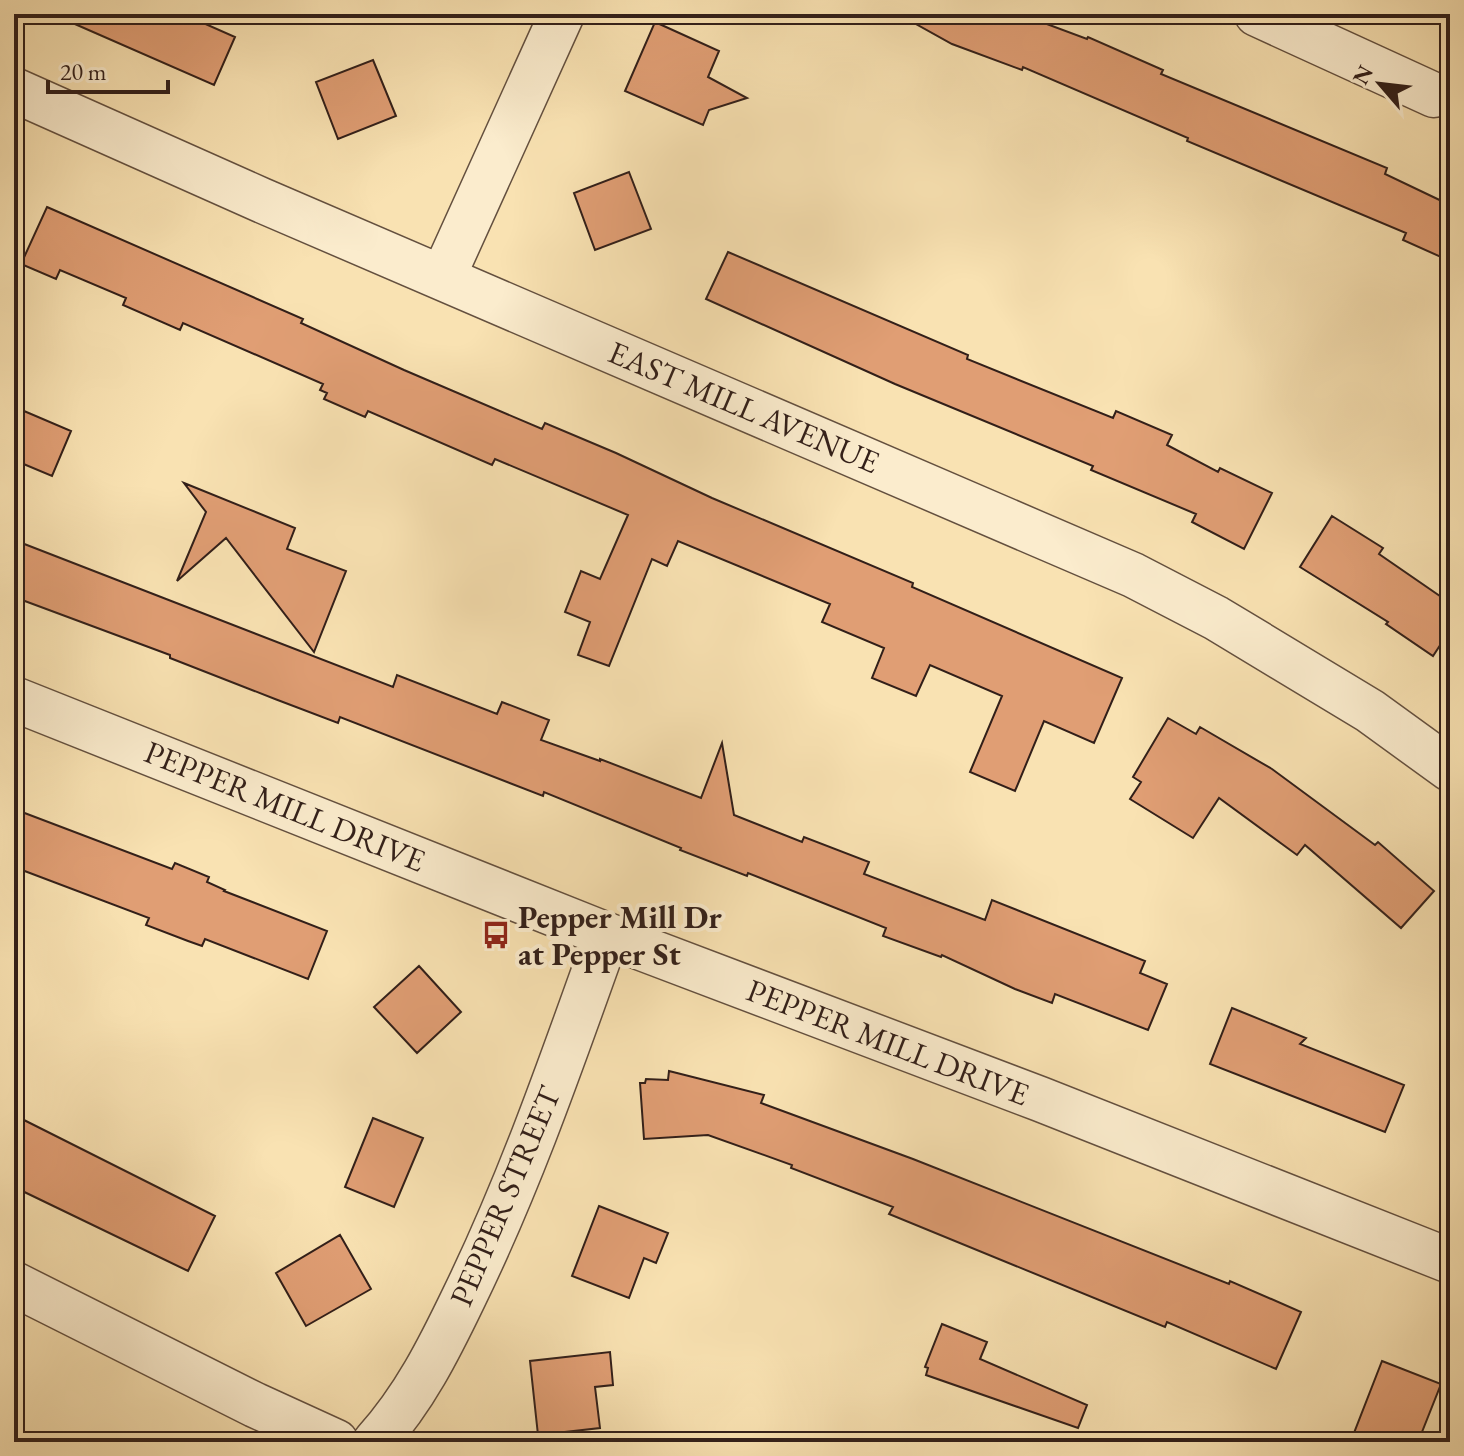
<svg xmlns="http://www.w3.org/2000/svg" width="1464" height="1456" viewBox="0 0 1464 1456" font-family="'EB Garamond',serif">
<rect width="100%" height="100%" fill="#f9e2b2"/>
<filter id="stains"><feTurbulence type="fractalNoise" baseFrequency=".0025" numOctaves="4"/><feColorMatrix values="0 0 0 0 .2 0 0 0 0 .09 0 0 0 0 .02 0 0 0 .5 -.17"/></filter>
<radialGradient id="worn" r=".72"><stop offset=".6" stop-color="#630" stop-opacity="0"/><stop offset="1" stop-color="#630" stop-opacity=".3"/></radialGradient>
<path fill="#e09e74" stroke="#321f19" stroke-width="2" d="M52,14H183L235,37L214,85Z
M898,14H1020L1087,39L1088,37L1163,70L1161,74L1387,168L1385,174L1450,205V261L1403,240L1406,233L1187,141L1188,138L1023,67L1022,70L952,44Z
M655,22L719,51L708,77L747,98L709,110L703,125L625,91Z
M373,60L396,116L338,139L316,82Z
M629,172L651,229L595,250L574,193Z
M47,207L303,319L301,323L404,370L542,429L545,423L616,453L712,498L913,583L912,587L1122,678L1094,743L1044,721L1015,791L970,772L1002,696L930,665L916,696L872,678L884,648L822,622L830,604L678,541L667,566L652,559L609,666L578,655L590,622L565,612L581,571L600,579L628,515L495,459L492,465L368,411L365,417L324,399L327,393L320,390L323,384L183,323L180,330L123,305L126,298L60,270L56,279L21,264Z
M728,252L968,355L967,359L1113,418L1116,411L1172,435L1167,445L1218,472L1220,468L1272,493L1244,549L1192,522L1196,514L1091,470L1093,466L895,384L706,299Z
M24,411L71,431L52,476L14,460V429Z
M184,483L295,528L287,549L346,571L314,652L226,538L177,581L206,512Z
M1332,516L1383,548L1379,554L1450,603V630L1433,656L1386,624L1388,622L1300,567Z
M14,540L393,687L397,675L497,714L502,702L549,720L541,740L600,761V759L701,798L722,743L734,815L802,842L804,837L869,862L864,874L985,920L992,900L1145,961L1140,973L1167,984L1148,1030L1055,994L1052,1003L1015,989L942,955L941,957L883,936L886,928L748,873L747,876L680,850L681,848L544,792L543,796L340,717L338,723L275,699L170,658V655L14,597Z
M1168,718L1196,734L1200,727L1272,769L1375,845L1378,842L1434,891L1401,928L1305,845L1297,855L1219,798L1193,838L1130,799L1141,782L1133,777Z
M14,809L172,869L175,863L209,877L207,882L225,890L224,891L327,931L308,979L205,939L202,946L188,941L146,925L149,918L14,867Z
M419,966L461,1012L417,1053L374,1007Z
M1232,1008L1306,1038L1300,1044L1404,1085L1385,1132L1210,1064Z
M669,1071L764,1095L761,1103L913,1159L1229,1284L1230,1281L1301,1312L1276,1369L1167,1322L1165,1327L889,1214L893,1207L791,1168L792,1165L708,1135L644,1139L640,1083H645L646,1079L668,1080Z
M14,1115L215,1216L188,1271L14,1187Z
M373,1118L423,1138L394,1207L345,1187Z
M599,1206L668,1233L656,1263L644,1258L629,1298L572,1276Z
M340,1235L371,1289L306,1326L276,1273Z
M942,1324L987,1342L980,1359L1087,1405L1078,1428L926,1375L928,1368L925,1367Z
M610,1352L613,1385L595,1387L600,1428L538,1435L530,1361Z
M1382,1361L1441,1384L1418,1442H1377L1354,1433Z"/>
<g fill="none" stroke-linecap="round" stroke-linejoin="round">
<defs>
<path id="minor" d="M1257,14L1434,95
M14,90L261,200L1133,575L1216,618L1370,711L1450,769
M443,277L562,14
M14,699L607,935L1040,1099L1450,1261
M14,1284L255,1405L336,1442
M375,1442C414,1399 439,1349 464,1297C521,1180 563,1058 607,935"/>
</defs>
<use href="#minor" stroke="#64503f" stroke-width="47"/>
<use href="#minor" stroke="#fbeccd" stroke-width="44"/>
</g>
<defs>
<symbol id="bus-bare" viewBox="-9 -9 18 18"><path d="M-5-6H5V4H4V6H2V4H-2V6H-4V4H-5ZM-3.5-4V0h7V-4ZM-3.5 1.2v1.5H-2V1.2ZM2 1.2v1.5H3.5V1.2Z" fill="#8f2418" stroke="#fbeccd" stroke-width="2.5" paint-order="stroke"/></symbol>
</defs>
<g fill-rule="evenodd">
<use href="#bus-bare" x="476" y="915" width="40" height="40"/>
</g>
<g text-anchor="middle" dominant-baseline="central" stroke-width="8" stroke-linejoin="round" paint-order="stroke">
<g font-size="32" fill="#321f19" stroke="#fbeccd">
<text transform="translate(744 407) rotate(23)">EAST MILL AVENUE</text>
<text transform="translate(285 806) rotate(22)">PEPPER MILL DRIVE</text>
<text transform="translate(888 1042) rotate(21)">PEPPER MILL DRIVE</text>
<text transform="translate(505 1196) rotate(-67)">PEPPER STREET</text>
</g>
<g font-size="32" font-weight="bold" fill="#321f19" stroke="#fbeccd" text-anchor="start">
<text x="518" y="917">Pepper Mill Dr<tspan x="518" dy="37">at Pepper St</tspan></text>
</g>
</g>
<rect width="1464" height="1456" fill="none" stroke="#f9e2b2" stroke-width="48"/>
<rect x="16" y="16" width="1432" height="1424" fill="none" stroke="#321f19" stroke-width="4"/>
<rect x="24" y="24" width="1416" height="1408" fill="none" stroke="#321f19" stroke-width="2"/>
<g transform="translate(1380 84) rotate(298)" stroke="#fbeccd" stroke-width="6" paint-order="stroke">
<path d="M0-6L14 30L0 20L-14 30Z" fill="#321f19"/>
<text y="-12" font-size="22" font-weight="bold" text-anchor="middle" fill="#321f19">N</text>
</g>
<path d="M48 80v12h120v-12" fill="none" stroke="#321f19" stroke-width="4"/>
<text x="60" y="80" font-size="24" fill="#321f19" stroke="#fbeccd" stroke-width="6" paint-order="stroke">20 m</text>
<rect width="100%" height="100%" filter="url(#stains)"/>
<rect width="100%" height="100%" fill="url(#worn)"/>
</svg>
